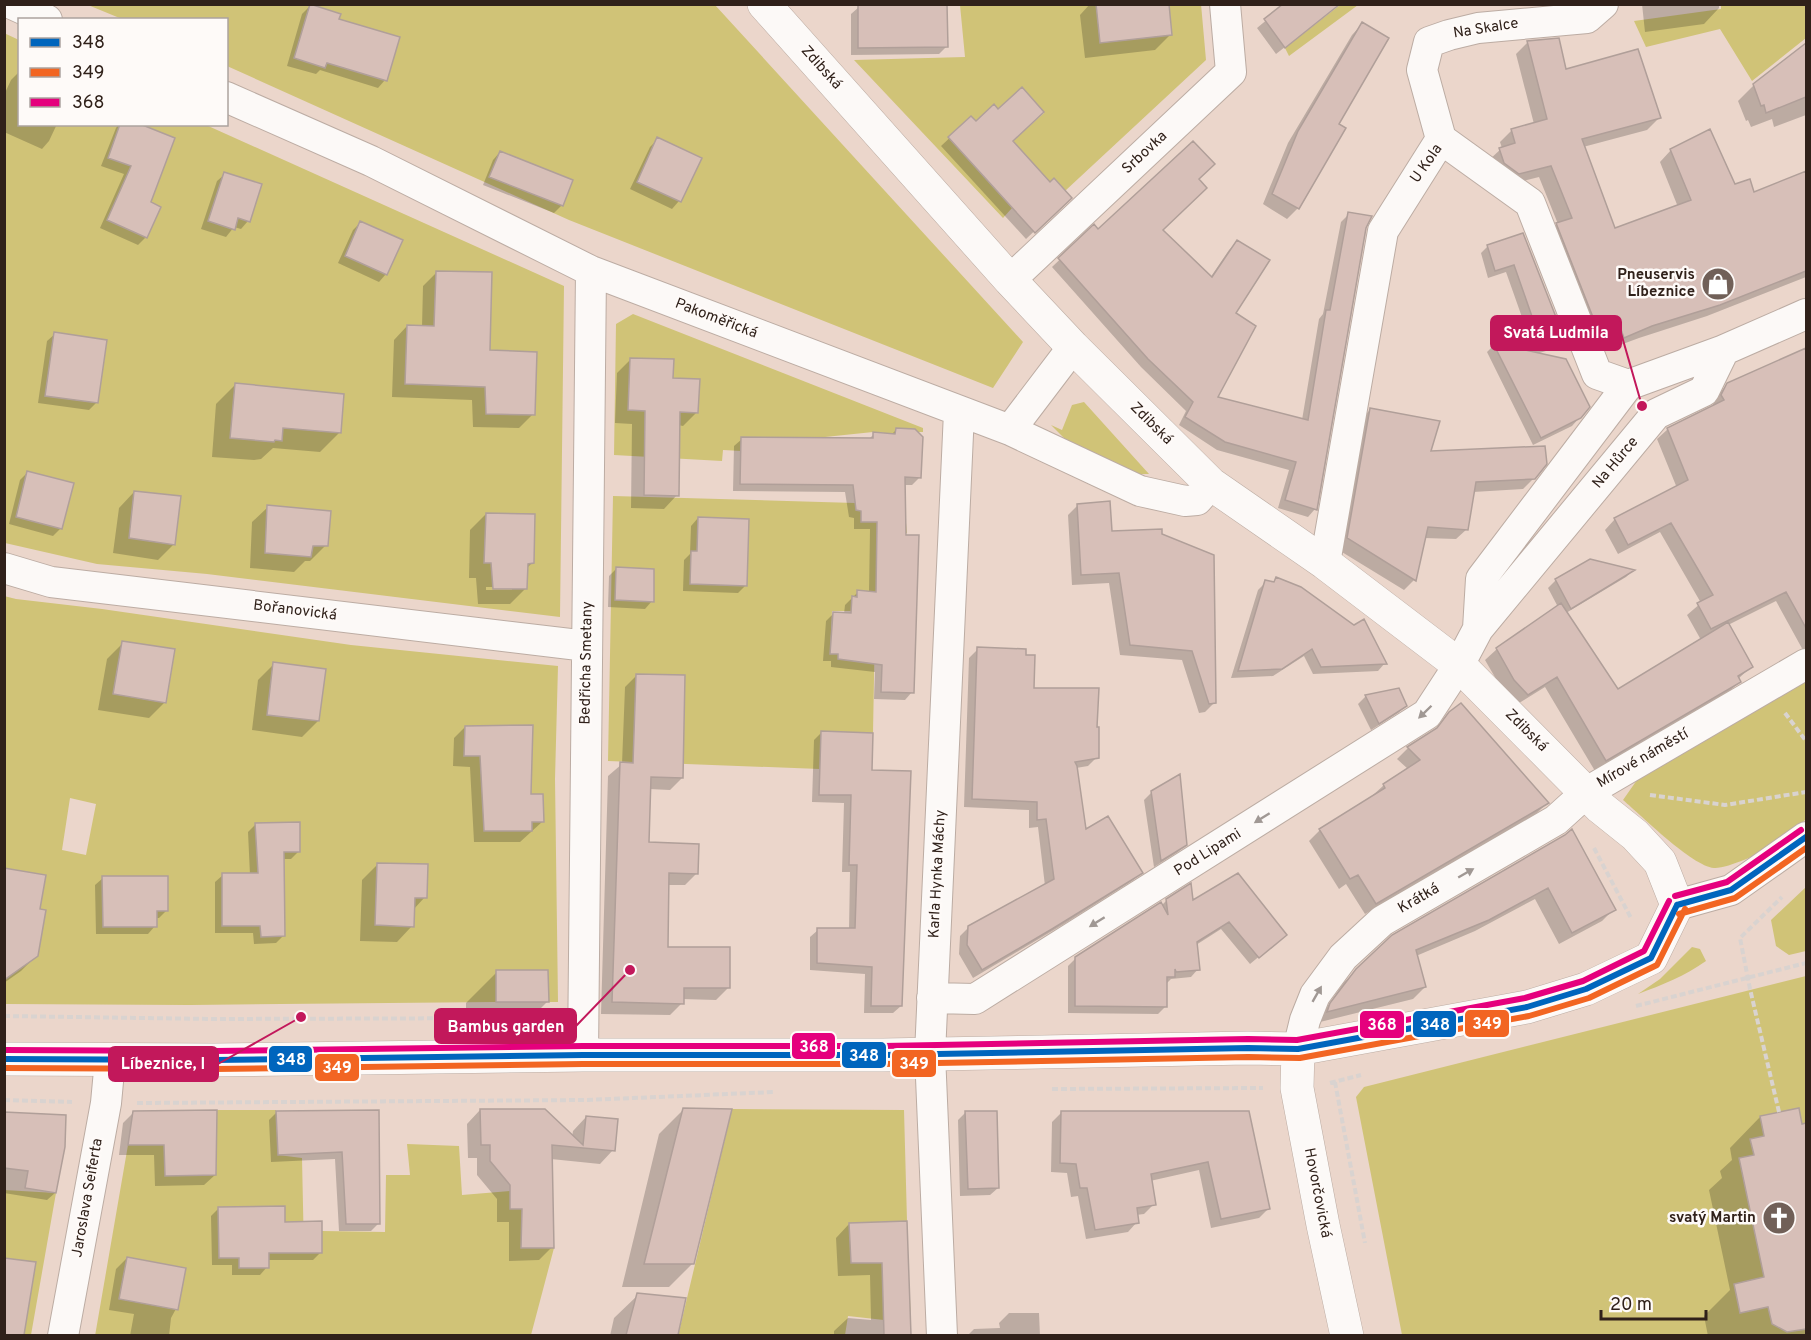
<svg xmlns="http://www.w3.org/2000/svg" width="1811" height="1340" viewBox="0 0 1811 1340" font-family="Overpass,sans-serif">
<rect width="100%" height="100%" fill="#ebd6cb"/>
<path fill="#d0c377" fill-rule="evenodd" d="M1201,4L1206,60L1065,191L1054,178L1049,183L1013,141L1044,113L1022,88L998,109L994,104L976,121L971,116L948,137L1012,208L1003,218L854,60L965,57L960,5Z
M88,5H715L1023,342L993,388L569,220L227,66L226,20L122,19Z
M1340,5H1358L1289,56L1285,48Z
M1721,5H1806V38L1752,81L1720,29L1646,47L1634,21L1721,9Z
M4,33L19,40L20,124L206,125L564,286L560,617L207,574L97,564L5,543Z
M633,314L923,428V432H918L915,429L902,428L895,434L873,432L825,437H742L741,451L723,450L722,461L614,455L616,324Z
M1084,402L1149,474H1137L1069,443L1051,425L1062,430L1072,405Z
M613,496L855,503L856,510L861,511L862,522L906,523L907,533L888,535L877,546L876,592L858,591L857,597H852L851,611H832L830,653L838,654V659L846,660L847,655L875,623L873,733L821,731L820,769L608,761Z
M4,596L16,599L102,609L351,645L558,666L555,779L558,1002H549L548,970L496,971V1002L190,1005L5,1004ZM70,798L96,804L86,855L62,850Z
M1806,673V819C1796,828 1786,839 1774,846C1763,852 1727,869 1714,868C1692,866 1642,816 1623,800L1637,780Z
M1806,887V951L1789,955L1776,946L1771,920Z
M1692,947L1700,949L1706,961C1685,976 1662,985 1638,994L1660,979Z
M1806,976V1335H1402L1356,1097L1364,1087Z
M732,1109L904,1110L907,1221L849,1223L851,1263H882L910,1299L911,1323L848,1316L845,1335L678,1336Z
M217,1110H276L278,1155L302,1158L304,1253H322V1231L385,1232L386,1175H410L407,1144L459,1146L462,1195L510,1191V1209H522V1248H554L531,1335L95,1336L128,1145H164L165,1176L216,1175Z
M4,1190L56,1193L31,1335H5Z"/>
<path fill="#0003" fill-rule="evenodd" d="M900,4H946V47L939,54L851,55V14L859,7L900,6Z
M1090,4H1167L1171,34L1155,50L1085,58L1080,15Z
M1286,4H1340L1276,54L1257,28Z
M1642,4H1719V8L1704,24L1645,32Z
M310,6L338,20L385,80L378,88L320,70L316,74L287,66L302,14Z
M1362,24L1337,124L1344,128L1298,208L1287,219L1263,204L1288,143L1352,35Z
M1528,42L1565,71L1659,118L1647,130L1583,147L1614,230L1678,207L1660,162L1671,150L1734,186L1753,194L1806,173V277L1707,316L1639,338L1612,348L1607,335L1587,341L1545,236L1558,224L1539,177L1507,185L1488,161L1502,148L1500,142L1512,130L1534,124L1516,54Z
M1806,44V115L1774,127L1772,119L1751,127L1748,120L1746,121L1738,101L1754,85Z
M19,72L20,124H57L49,141L42,149L4,132V95L11,80Z
M971,118L976,123L1011,141L1050,184L1069,198L1026,239L941,146Z
M119,124H135L146,237L138,245L100,228L124,174L101,166L116,128Z
M658,139L679,201L672,209L630,189L650,147Z
M500,152L562,205L554,213L483,185L493,160Z
M225,174L248,221L241,229L234,227L226,237L201,229L217,181Z
M1197,179L1161,230L1210,278L1229,250L1237,242L1234,314L1216,398L1302,420L1319,319L1323,314L1341,222L1349,214L1365,228L1315,509L1308,517L1278,508L1289,470L1217,450L1179,425L1186,411L1141,367L1052,267L1094,227L1098,231Z
M360,223L386,274L379,282L338,263L353,230Z
M1522,235L1564,340L1556,348L1536,354L1580,417L1572,426L1533,445L1487,352L1494,345L1535,354L1506,272L1488,278L1481,253L1488,246Z
M437,272L488,351L533,414L519,428L473,427L472,400L392,397L394,340L407,326L422,327L423,286Z
M55,334L96,403L89,410L38,403L47,341Z
M1806,350V650L1804,652L1776,601L1728,625L1751,667L1738,679L1739,682L1728,693L1595,771L1545,687L1516,705L1503,691L1485,660L1497,649L1558,607L1548,588L1556,580L1632,571L1626,577L1566,613L1618,691L1701,640L1687,615L1701,603L1660,532L1618,554L1605,530L1615,519L1677,488L1657,439L1668,429L1712,407L1717,395L1728,384Z
M631,359L671,379L697,412L683,426L678,425L677,495L664,509L631,508L632,424L615,423L617,373Z
M236,384L339,433L320,452L273,448L261,459L254,460L212,457L216,404Z
M1370,410L1429,452L1534,478L1523,489L1473,492L1467,529L1456,539L1424,538L1414,580L1404,590L1337,549L1360,420Z
M897,429L919,478L912,485H904L912,692L905,700L874,699L875,672L831,667V661H823L826,621L833,614H844L845,605L858,592L869,593L870,529H854V518L849,517L845,492L733,491L734,446L742,439H869L874,434L891,435Z
M28,472L61,528L53,536L9,524L20,480Z
M134,492L174,544L158,560L113,553L119,508Z
M1078,505L1111,533L1160,530L1215,702L1205,712L1199,713L1182,660L1120,655L1109,583L1072,585L1068,515Z
M268,507L326,545L310,561H305L294,572L250,568L252,522Z
M486,514L532,563L526,569L525,589L510,604H478L476,578H469L470,530ZM486,587H512V590H486Z
M698,518L745,586L738,593L683,591L684,560L690,554L691,526Z
M616,569L652,601L645,609L608,607L609,576Z
M1276,579L1354,627L1385,663L1378,671L1313,674L1304,656L1273,676L1231,678L1258,590L1266,582L1272,583Z
M123,643L165,702L149,718L98,710L107,659Z
M978,649L1032,689L1095,728L1097,757L1088,766L1076,768L1085,832L1141,873L1132,881L1064,924L973,978L959,954L960,936L969,927L1045,886L1038,827L1029,828V810L964,807L969,658Z
M274,664L318,721L302,737L252,730L258,680Z
M637,675L682,778L670,790L649,789L648,843L697,873L685,885H667L666,949L728,988L716,1000L682,999V1003L670,1015L601,1014L608,776L622,764L625,687Z
M1398,690L1406,706L1398,713L1371,730L1358,704L1365,697Z
M1450,713L1547,803L1536,814L1365,914L1346,884L1339,889L1309,841L1320,830L1373,797L1372,796L1384,785L1408,769L1397,759L1408,748L1432,733Z
M465,727L530,795L542,822L520,842H474L470,767L453,766L454,738Z
M822,732L870,772L901,1006L893,1013H864L865,974L810,970V937L818,930H849L850,872H842L844,803L812,802L814,740Z
M1152,792L1186,844L1178,852L1154,867L1144,800Z
M256,824L299,851L291,859H282L283,936L276,943L254,944L253,933H215V882L223,875H250L248,832Z
M1566,836L1614,909L1602,921L1559,944L1535,899L1475,931L1416,956L1425,987L1413,999L1316,1023L1344,982L1357,970Z
M378,864L425,897L413,910L412,926L397,942L360,941L362,880Z
M4,870L38,910L37,955L21,971L4,983Z
M103,878L167,910L159,918H155V926L148,934H96L95,885Z
M1167,900L1285,935L1250,964L1221,929L1196,945L1198,969L1191,977L1171,979L1166,984L1165,1007L1158,1014L1068,1013V966L1076,958L1161,906Z
M497,972L548,1001L517,1032H466V1003Z
M480,1110L572,1137L573,1131L586,1117L613,1150L600,1164L551,1159L552,1247L539,1260L509,1261V1222H497V1199L477,1175V1158H468L467,1124Z
M683,1110L693,1263L669,1287H622L659,1134Z
M377,1111L379,1223L371,1231H339L335,1159L271,1162L269,1120L277,1112Z
M134,1112L215,1175L204,1185L155,1186L154,1155H119L123,1123Z
M1062,1112H1248L1268,1209L1259,1218L1211,1228L1199,1170L1150,1181L1154,1204L1144,1214L1136,1215L1137,1222L1128,1232L1086,1239L1078,1196L1071,1197L1067,1173L1051,1172L1052,1122Z
M4,1113L55,1193L47,1200L4,1193Z
M965,1113L998,1188L990,1195L960,1196L958,1120Z
M1760,1117L1801,1126L1806,1124V1336H1708L1704,1316L1730,1290L1709,1190L1722,1178L1720,1171L1732,1160L1730,1148Z
M219,1208L284,1223L320,1253L313,1260H267V1267L260,1275H232V1265H212L211,1216Z
M906,1222L910,1336H834V1331L848,1318L871,1320L870,1275L838,1276L836,1238L849,1224Z
M127,1258L177,1307L171,1318L169,1336H130L134,1314L109,1310L116,1269Z
M638,1295L684,1300L676,1336H610L614,1318Z
M1009,1313H1039L1040,1336H967L974,1329L1000,1328L999,1323Z"/>
<path fill="#d7bfb8" stroke="#b09f99" stroke-width="1.5" d="M310,4L341,14L339,19L400,37L387,81L327,63L325,68L294,58Z
M947,4L948,47L858,48V5Z
M1096,4H1169L1172,35L1100,43Z
M1283,4H1340L1285,48L1264,19Z
M1362,22L1389,38L1339,124L1346,128L1299,209L1272,194L1298,131Z
M1559,38L1566,69L1638,49L1661,118L1582,139L1615,228L1691,200L1670,149L1710,129L1735,184L1750,179L1754,192L1806,171V271L1720,305L1652,326L1624,338L1619,324L1598,330L1556,223L1572,218L1551,166L1519,174L1504,163L1499,148L1515,143L1511,129L1547,119L1527,41Z
M1806,43V97L1766,113L1764,105L1761,106L1753,84Z
M1022,87L1044,112L1013,141L1050,182L1054,178L1072,198L1035,233L948,137L971,116L976,121L994,104L998,109Z
M120,124H140L175,138L151,202L161,207L147,238L107,220L131,166L108,158Z
M657,137L702,158L681,202L637,182Z
M1193,141L1215,164L1199,179L1207,188L1163,230L1212,277L1237,240L1270,260L1236,313L1256,326L1218,397L1308,420L1326,310H1330L1348,212L1372,216L1366,228L1317,510L1285,500L1296,462L1225,442L1185,417L1193,402L1148,359L1058,258L1094,224L1098,229Z
M500,151L573,180L563,206L489,177Z
M224,172L262,184L250,222L238,218L235,230L208,221Z
M360,221L403,240L387,275L345,256Z
M1523,233L1565,340L1543,348L1514,265L1495,271L1487,245Z
M436,271L492,272L490,350L537,352L535,415L486,414L485,387L405,384L407,325L434,326Z
M54,332L107,340L98,403L45,396Z
M1493,343L1566,359L1590,407L1581,418L1541,438Z
M1806,348V628L1786,592L1711,629L1697,603L1713,595L1671,523L1628,545L1614,518L1688,480L1667,428L1724,400L1721,395L1727,383Z
M630,358L674,359L673,378L700,379L698,413L680,412L679,496L644,495L645,411L628,410Z
M235,383L344,394L341,433L283,428L282,441L275,440L274,442L230,438Z
M1370,408L1440,421L1431,451L1545,446L1547,464L1535,479L1476,482L1468,530L1428,527L1416,581L1347,538Z
M896,428L915,429L923,437L921,478L905,477L906,535H919L914,693L881,692L882,665L838,659V654H830L833,612L851,613L852,596L857,597V590L876,592L877,522H861V511L856,510L853,485L740,484L741,437L873,438V432L895,434Z
M27,471L74,483L62,529L16,517Z
M134,491L181,496L175,545L129,538Z
M1110,501L1112,531L1162,529V534L1214,555L1216,703L1209,704L1192,651L1130,645L1119,573L1081,575L1077,504Z
M267,505L331,511L328,546H313L311,557L265,553Z
M486,513L535,514L534,563L528,564L527,589H493L491,563H484Z
M698,517L749,519L747,586L690,584L691,551H697Z
M1590,559L1635,570L1571,609L1555,579Z
M616,567L654,569V602L615,600Z
M1276,577L1301,587L1354,625L1364,619L1387,664L1321,667L1312,649L1282,669L1238,671L1265,580L1274,582Z
M1561,603L1618,689L1728,622L1753,667L1738,676L1741,682L1606,761L1557,677L1528,695L1514,680L1496,648Z
M122,641L175,649L166,703L113,694Z
M977,647L1026,649V655H1035L1034,688H1099L1097,727H1099V758L1075,762L1077,766L1086,829L1108,816L1143,873L1052,929L982,970L967,945L968,926L1054,879L1046,819L1037,820V802L972,799Z
M273,662L326,669L319,721L267,715Z
M636,674L685,675L683,778L651,777L649,842L699,844L698,874L669,873L668,947H730V988H684V1004L612,1002L620,762L633,763Z
M1399,688L1407,706L1379,724L1365,695Z
M1461,703L1549,803L1376,904L1358,875L1350,879L1319,829L1385,788L1383,784L1420,760L1407,747L1437,728L1449,712Z
M533,725L531,794H543L544,822H532V831H484L480,756H464L465,726Z
M821,731L873,733L872,770L911,771L902,1006H871L872,967L817,963V928H855L857,865H849L851,795H819Z
M1180,774L1187,845L1161,861L1151,791Z
M300,822V852H284L285,936L261,937L260,926H222V873H258L255,823Z
M1572,829L1616,910L1572,933L1548,888L1489,920L1416,950L1426,987L1327,1012L1330,1003L1356,969L1392,935L1565,835Z
M377,863L428,864L427,898H415L414,927L375,925Z
M4,868L46,875L40,909L46,910L38,956L4,980Z
M1238,873L1287,935L1259,958L1229,922L1197,942L1200,970L1176,972L1175,969V977H1167V1007L1075,1006V957L1161,902L1168,915L1166,899L1191,883L1193,900Z
M102,876H168V911H157V927H103Z
M496,970H548L549,1002H496Z
M683,1108L732,1109L694,1264H644Z
M1799,1108L1802,1124L1806,1123V1329L1787,1332L1772,1324L1768,1307L1740,1313L1734,1284L1764,1277L1739,1158L1754,1155L1750,1139L1764,1136L1760,1116Z
M480,1109H545L583,1145L586,1116L618,1119L615,1151L552,1145L554,1248H521L522,1209H510V1185L490,1161V1145H481Z
M217,1110L216,1175L165,1176L164,1145H128L133,1111Z
M379,1110L380,1224H346L342,1152L278,1155L276,1111Z
M965,1111H997L999,1188L968,1189Z
M1061,1111H1249L1270,1209L1221,1219L1208,1162L1151,1174L1156,1205L1137,1208L1139,1223L1095,1230L1087,1188H1080L1076,1164L1060,1163Z
M4,1112L66,1115L65,1147L56,1193L25,1188L28,1171L4,1168Z
M285,1206V1222L322,1221V1253H269V1268H239V1258H219L218,1207Z
M907,1221L911,1335H884L882,1263H851L849,1223Z
M127,1257L186,1268L178,1310L119,1299Z
M4,1258L36,1262L24,1335H4Z
M637,1293L686,1298L678,1335H626Z"/>
<g fill="none" stroke-linecap="round" stroke-linejoin="round">
<defs>
<path id="street" d="M12,4L47,20
M226,97L371,161L591,271L1010,430L1140,491L1185,501L1197,500L1211,484
M1441,139L1530,203L1597,374L1628,385L1724,350
M1441,139L1422,70L1429,42L1449,35L1478,28L1587,18L1603,4
M1010,280L1231,72L1225,4
M1010,430L1073,347
M1325,563L1383,231L1441,139
M4,568L51,582L587,646
M1478,629L1481,579L1628,385
M1677,905L1731,890L1806,837
M932,998L975,999L1427,714L1459,665L1478,629L1656,414L1704,391L1724,350L1806,314
M1298,1049L1305,1020L1315,995L1343,957L1382,921L1556,820L1587,792L1806,664
M583,1055L591,271
M63,1336L106,1103L110,1060
M942,1336L930,1054L959,412"/>
<path id="secondary" d="M1298,1049L1297,1088L1323,1225L1347,1336
M4,1059L214,1060L583,1055H883L1248,1048L1298,1049L1527,1007L1586,989L1651,958L1677,905L1660,862L1635,835L1600,807L1459,665L1325,563L1211,484L1073,347L1010,280L764,4"/>
</defs>
<use href="#street" stroke="#bcaca3" stroke-width="32"/>
<use href="#secondary" stroke="#bcaca3" stroke-width="34"/>
<path stroke="#d9d3d0" stroke-width="4" stroke-dasharray="6 3" stroke-linecap="butt" d="M1785,713L1806,741
M1650,795L1725,805L1806,792
M1594,848L1631,918
M1636,1006L1806,963
M4,1016L213,1019L550,1018
M1335,1082L1365,1243
M1330,1083L1361,1075
M1052,1089L1263,1088
M4,1100L72,1102
M137,1103L587,1100L774,1092
M1779,1112L1750,989L1740,938L1782,897"/>
<use href="#street" stroke="#fcf9f7" stroke-width="30"/>
<use href="#secondary" stroke="#fcf9f7" stroke-width="33"/>
<defs>
<path id="bus-1" d="M1677,905L1731,890L1806,837
M4,1059L214,1060L583,1055H883L1248,1048L1298,1049L1527,1007L1586,989L1651,958L1677,905"/>
<path id="bus-2" d="M1679,914L1735,898L1806,848
M4,1068L214,1069L583,1064H883L1248,1057L1300,1058L1529,1016L1589,998L1657,965L1685,909"/>
<path id="bus-3" d="M1675,896L1727,882L1801,830
M4,1050L214,1051L583,1046H883L1248,1039L1297,1040L1525,998L1583,981L1644,951L1669,901"/>
</defs>
<use href="#bus-1" stroke="#fefaf8" stroke-width="10"/>
<use href="#bus-2" stroke="#fefaf8" stroke-width="10"/>
<use href="#bus-3" stroke="#fefaf8" stroke-width="10"/>
<use href="#bus-1" stroke="#0065bd" stroke-width="6"/>
<use href="#bus-2" stroke="#f26522" stroke-width="6"/>
<use href="#bus-3" stroke="#e5007d" stroke-width="6"/>
</g>
<defs><path id="oneway-solid" d="M-6-.8H1V-3.2L6.5 0L1 3.2V.8H-6Z" transform="scale(1.5)"/></defs>
<g fill="#a09894">
<use href="#oneway-solid" transform="translate(1425 712) rotate(136)"/>
<use href="#oneway-solid" transform="translate(1262 818) rotate(148)"/>
<use href="#oneway-solid" transform="translate(1466 873) rotate(-30)"/>
<use href="#oneway-solid" transform="translate(1097 922) rotate(148)"/>
<use href="#oneway-solid" transform="translate(1317 994) rotate(-60)"/>
</g>
<defs>
<symbol id="shop-disc" viewBox="-11 -11 22 22"><circle r="9.5" fill="#716058" stroke="#fefaf8"/><path d="M-5-2.5h2.3a2.7 3.5 0 0 1 5.4 0H5L5.5 6h-11ZM-1.5-2.5h3a1.5 2.3 0 0 0-3 0Z" fill="#fff"/></symbol>
<symbol id="church-disc" viewBox="-11 -11 22 22"><circle r="9.5" fill="#716058" stroke="#fefaf8"/><path d="M-1.2-6h2.4v3.5h3.3v2.4h-3.3V6h-2.4V-.1h-3.3v-2.4h3.3Z" fill="#fff"/></symbol>
</defs>
<g fill-rule="evenodd">
<use href="#shop-disc" x="1699" y="265" width="38" height="38"/>
<use href="#church-disc" x="1760" y="1199" width="38" height="38"/>
</g>
<g text-anchor="middle" dominant-baseline="central" stroke-width="5" stroke-linejoin="round" paint-order="stroke">
<g font-size="15" fill="#30211a" stroke="#fefaf8">
<text transform="translate(1486 29) rotate(-9)">Na Skalce</text>
<text transform="translate(821 68) rotate(48)">Zdibská</text>
<text transform="translate(1145 153) rotate(-43)">Srbovka</text>
<text transform="translate(1427 164) rotate(-55)">U Kola</text>
<text transform="translate(716 319) rotate(21)">Pakoměřická</text>
<text transform="translate(1151 424) rotate(45)">Zdibská</text>
<text transform="translate(1616 463) rotate(-50)">Na Hůrce</text>
<text transform="translate(295 611) rotate(7)">Bořanovická</text>
<text transform="translate(587 663) rotate(-89)">Bedřicha Smetany</text>
<text transform="translate(1526 731) rotate(45)">Zdibská</text>
<text transform="translate(1643 759) rotate(-30)">Mírové náměstí</text>
<text transform="translate(1208 853) rotate(-32)">Pod Lipami</text>
<text transform="translate(938 874) rotate(-87)">Karla Hynka Máchy</text>
<text transform="translate(1419 899) rotate(-30)">Krátká</text>
<text transform="translate(1317 1193) rotate(79)">Hovorčovická</text>
<text transform="translate(88 1198) rotate(-80)">Jaroslava Seiferta</text>
</g>
<g font-size="15" font-weight="bold" fill="#30211a" stroke="#fefaf8" text-anchor="end">
<text x="1695" y="275">Pneuservis<tspan x="1695" dy="17">Líbeznice</tspan></text>
<text x="1756" y="1218">svatý Martin</text>
</g>
</g>
<path fill="none" stroke="#c2185b" stroke-width="2" d="M1642 406L1621 333M630 970L576 1026M301 1017L218 1064"/>
<g fill="#c2185b" stroke="#fefaf8" stroke-width="2">
<circle cx="1642" cy="406" r="6"/>
<circle cx="630" cy="970" r="6"/>
<circle cx="301" cy="1017" r="6"/>
</g>
<g fill="#c2185b" stroke="#c2185b" stroke-width="2">
<rect x="1491" y="316" width="130" height="34" rx="6"/>
<rect x="435" y="1009" width="141" height="34" rx="6"/>
<rect x="109" y="1047" width="109" height="34" rx="6"/>
</g>
<g font-size="16" text-anchor="middle" font-weight="bold" fill="#fff">
<text x="1556" y="338">Svatá Ludmila</text>
<text x="506" y="1032">Bambus garden</text>
<text x="163" y="1069">Líbeznice, I</text>
</g>
<g stroke="#fefaf8" stroke-width="2">
<rect x="1464" y="1009" width="46" height="29" rx="6" fill="#f26522"/>
<rect x="1412" y="1010" width="45" height="28" rx="6" fill="#0065bd"/>
<rect x="1359" y="1010" width="46" height="29" rx="6" fill="#e5007d"/>
<rect x="791" y="1032" width="45" height="28" rx="6" fill="#e5007d"/>
<rect x="841" y="1041" width="46" height="28" rx="6" fill="#0065bd"/>
<rect x="268" y="1045" width="45" height="28" rx="6" fill="#0065bd"/>
<rect x="891" y="1049" width="46" height="29" rx="6" fill="#f26522"/>
<rect x="314" y="1053" width="46" height="29" rx="6" fill="#f26522"/>
</g>
<g font-size="16" text-anchor="middle" font-weight="bold" fill="#fff">
<text x="1487" y="1029">349</text>
<text x="1435" y="1030">348</text>
<text x="1382" y="1030">368</text>
<text x="814" y="1052">368</text>
<text x="864" y="1061">348</text>
<text x="291" y="1065">348</text>
<text x="914" y="1069">349</text>
<text x="337" y="1073">349</text>
</g>
<rect width="1811" height="1340" fill="none" stroke="#30211a" stroke-width="12"/>
<rect x="18" y="18" width="210" height="108" fill="#fefaf8" stroke="#aca39f" stroke-width="1.5"/>
<rect x="30" y="38" width="30" height="9" fill="#0065bd" stroke="#aca39f" stroke-width="1.5"/>
<text x="72" y="48" font-size="18" fill="#30211a">348</text>
<rect x="30" y="68" width="30" height="9" fill="#f26522" stroke="#aca39f" stroke-width="1.5"/>
<text x="72" y="78" font-size="18" fill="#30211a">349</text>
<rect x="30" y="98" width="30" height="9" fill="#e5007d" stroke="#aca39f" stroke-width="1.5"/>
<text x="72" y="108" font-size="18" fill="#30211a">368</text>
<path d="M1601 1310v9h105v-9" fill="none" stroke="#30211a" stroke-width="3"/>
<text x="1610" y="1310" font-size="18" fill="#30211a" stroke="#fefaf8" stroke-width="4.5" paint-order="stroke">20 m</text>
</svg>
